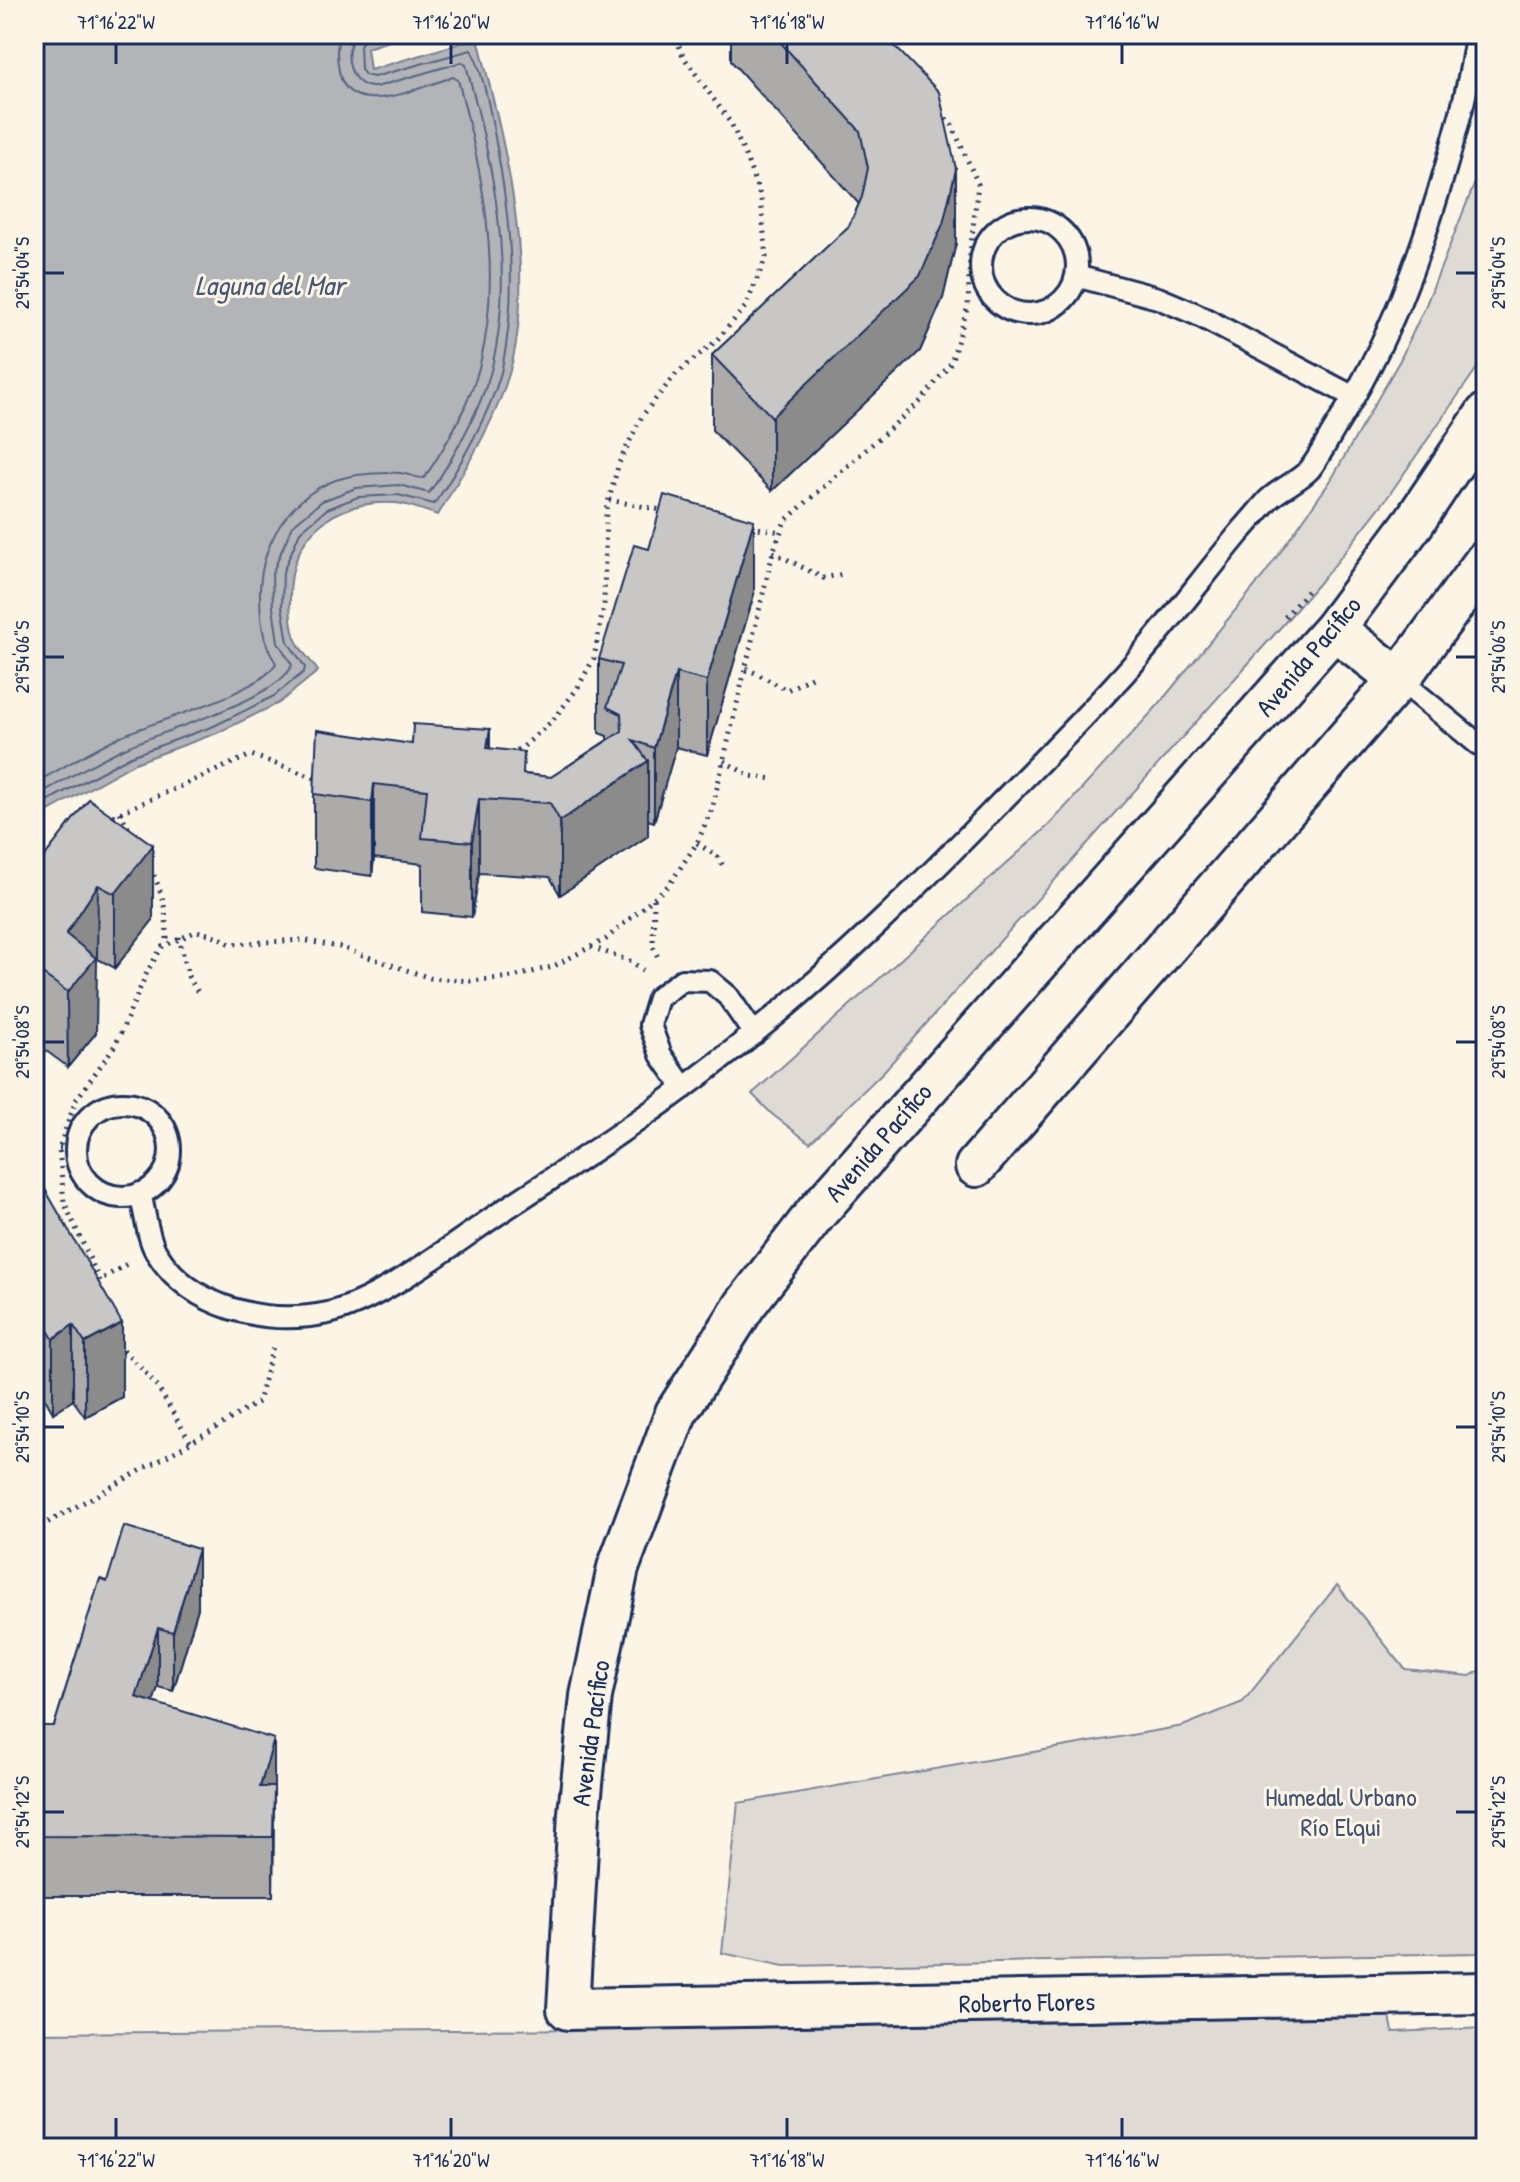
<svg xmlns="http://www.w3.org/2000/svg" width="1520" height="2182" viewBox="0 0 1520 2182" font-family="'Patrick Hand',sans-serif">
<rect width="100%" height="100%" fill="#fcf5e5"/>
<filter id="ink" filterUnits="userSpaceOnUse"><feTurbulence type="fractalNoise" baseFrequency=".0125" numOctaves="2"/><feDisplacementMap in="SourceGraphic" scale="16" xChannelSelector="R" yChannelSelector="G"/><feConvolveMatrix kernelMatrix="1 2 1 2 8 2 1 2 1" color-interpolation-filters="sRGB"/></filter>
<g filter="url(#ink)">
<path fill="#dfdbd4" stroke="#7d8599" stroke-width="2" d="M1486,155V355L1387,498L1332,568L1273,636L884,1071L810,1143L773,1115L752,1094L1049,825L1159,704L1264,575L1331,480L1400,360L1425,307Z
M1337,1585L1405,1669L1470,1676L1486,1667V1916L1478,1953L784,1966L722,1953L738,1803L1183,1726L1243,1702Z
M1390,2016L1393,2032L1486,2028V2148H34V2033L727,2028Z"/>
<path fill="#b2b4b8" stroke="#767f94" stroke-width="2" d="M34,34H411L367,48L370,70L478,38C503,139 539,271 509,374C494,425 464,470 438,515C424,511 409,504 396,503C334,499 290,535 290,597C290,610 291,629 296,640C301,651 311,661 318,671L279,703L217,733L135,763L34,819Z"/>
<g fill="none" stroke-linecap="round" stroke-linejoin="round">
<path stroke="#576482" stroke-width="2" d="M34,783C63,768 91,750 121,736C152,722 263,692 276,663C262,643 260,617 260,593C260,537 299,483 357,475C370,474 387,472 400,473C408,474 416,478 424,478C446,447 471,401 480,364C503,272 482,169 458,80L453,77C422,86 348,123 339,71C337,58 335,46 341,34
M34,797C65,780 95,761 127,747C162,731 279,699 292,665L278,642L273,608L272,574L292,526L322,501L356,488L399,485L429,493C453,460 482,406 492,367C516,268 492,160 466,65L462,62L376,87C349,89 341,51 356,34
M34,808L131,756L214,726L274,696L304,672L305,667L288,642L282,606L283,572L300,532L327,509L358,497L398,495L434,504C458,471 493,407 502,368C518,294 510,217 496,143C492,120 483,68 471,50L374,77L365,75L361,69L360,45L364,40L385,34"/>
<defs>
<path id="service" d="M981 266a48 48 0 1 1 96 0a48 48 0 1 1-96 0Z
M1076,276L1158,298L1196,314L1354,397
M1399,679L1478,744
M684,1088L661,1055L650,1025L658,998L682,980L710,981L728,996L754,1034
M76 1150a47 47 0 1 1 94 0a47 47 0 1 1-94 0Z
M140,1193C145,1212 147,1236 156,1252C191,1309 266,1326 328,1313C378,1302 451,1246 495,1216C583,1158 672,1101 753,1034C841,963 920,885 999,804C1044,758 1090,713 1133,664C1171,621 1205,574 1242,530C1251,520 1260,509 1269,499C1281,488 1299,481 1310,469C1320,456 1328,439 1337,425C1388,344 1421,255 1447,163C1459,121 1471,78 1476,34"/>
<path id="minor" d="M1486,414L1414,522L1334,629L816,1213L745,1305L676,1413L618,1568L591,1696L579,1813L568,2009L1486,1993
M1334,629L1399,679
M976,1166L1399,679L1486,560"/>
</defs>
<use href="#service" stroke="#1b2f5e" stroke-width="26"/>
<use href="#minor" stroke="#1b2f5e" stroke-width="46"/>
<path stroke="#1b2f5e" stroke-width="5" stroke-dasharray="2 6" stroke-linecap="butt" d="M970,254H982
M609,500L667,511
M751,527L781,532
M773,552L823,578L844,574
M1285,617L1307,591
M746,668L787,690L815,675
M510,754L523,747L552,721L577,689L594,658L604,604L606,510L619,463L642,416L676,374L716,341L746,306L766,257L761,198L747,160L732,125L683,56L674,34
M724,761L750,776L773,779
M120,812L130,831
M106,819L251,755L318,779
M697,843L718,857L723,866
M34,867L44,859
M150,868C164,894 167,914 167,943
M654,899L653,946L659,960
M179,937L188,976L199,994
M591,947L630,961L643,970
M59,1148H76
M100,1281L64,1202L59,1148L76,1100L116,1044L148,970L162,947L197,931L219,937L230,944L303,940L339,947L430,978L470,981L513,977L552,967L606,939L669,885L697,843L712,809L773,552L785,521L921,401L951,363L968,306L970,254L978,184L952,125L940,112
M97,1282L130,1262
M118,1344L155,1383L191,1443
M34,1530L208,1433L258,1402L273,1347"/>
<use href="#service" stroke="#fcf5e5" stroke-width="20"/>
<use href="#minor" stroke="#fcf5e5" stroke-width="40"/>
</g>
<path fill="#acabaa" stroke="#1b2f5e" stroke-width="2" d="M731,34H883L956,243L943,298L920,351L772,491L712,430V355L849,226L859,204L731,61Z
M754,594L707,755L676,747L654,822L648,820V836L560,895L550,877L479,873L472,917L422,912V864L374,858L372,876L314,868V794L412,744L490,749L524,774L551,777L607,740V736L599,733V659Z
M89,799L153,920L115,968L98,959L96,962V1033L68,1067L34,1042V870Z
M34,1170L122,1397L85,1417L73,1400L53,1413L34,1379Z
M100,1579L198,1608L173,1691L158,1687L153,1702L274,1798L273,1896H34V1726H54Z"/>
<path fill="#8c8b8b" stroke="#1b2f5e" stroke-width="2" d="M956,169V243L943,298L920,351L772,491V417Z
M754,520V594L707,755V681Z
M676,673V747L654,822V748Z
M490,729V799L487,748Z
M648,761V836L560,895V821Z
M374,784V858L372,876V802Z
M479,799V873L472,917V842Z
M153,845V920L115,968V894Z
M98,885L96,1033L68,1067L66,934Z
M122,1323V1397L85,1417V1343Z
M73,1325V1400L53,1413V1339Z
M198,1549V1608L173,1691V1632Z
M158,1628V1687L136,1756V1697Z
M274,1739V1798L273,1896V1801L260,1787Z"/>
<path fill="#c8c7c6" stroke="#1b2f5e" stroke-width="2" d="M773,34H883L939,92L956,169L943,224L920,276L772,417L712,355L849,226L862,197L868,168L860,131Z
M664,495L754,520L707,681L676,673L654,748L633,740L648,761L560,821L550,803L479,799L472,842L422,838L427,790L374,784L372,802L314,794L317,730L412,744L413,724L490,729L487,748L524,752L523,774L551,777L622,731L621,714L607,707L621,665L599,659L634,545L649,549Z
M89,799L153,845L115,894L98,885L66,934L96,958L68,992L34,968V870Z
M34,1170L122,1323L85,1343L73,1325L53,1339L34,1305Z
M124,1526L198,1549L173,1632L158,1628L136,1697L274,1739L260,1787H274L273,1837L34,1836V1726H54L100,1579L107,1582Z"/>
</g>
<path fill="none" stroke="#1b2f5e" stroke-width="3" d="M116,44V64M451,44V64M787,44V64M1122,44V64M44,273H64M1456,273H1476M44,657H64M1456,657H1476M44,1042H64M1456,1042H1476M44,1427H64M1456,1427H1476M44,1812H64M1456,1812H1476M116,2118V2138M451,2118V2138M787,2118V2138M1122,2118V2138"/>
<g text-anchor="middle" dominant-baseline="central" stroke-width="6" stroke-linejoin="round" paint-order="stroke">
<g font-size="26" fill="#1b2f5e" stroke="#fcf5e5">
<text transform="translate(1308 656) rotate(-50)">Avenida Pacífico</text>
<text transform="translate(878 1142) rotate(-49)">Avenida Pacífico</text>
<text transform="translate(590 1733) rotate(-82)">Avenida Pacífico</text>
<text transform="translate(1027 2002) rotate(-1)">Roberto Flores</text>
</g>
<g font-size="26" fill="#425176" stroke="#fcf5e5">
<text x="1341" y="1796">Humedal Urbano<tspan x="1341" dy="30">Río Elqui</tspan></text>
</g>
<g font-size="28" font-style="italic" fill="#485779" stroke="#fcf5e5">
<text x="270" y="285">Laguna del Mar</text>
</g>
</g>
<rect width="1520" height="2182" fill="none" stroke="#fcf5e5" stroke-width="88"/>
<rect x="44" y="44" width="1432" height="2094" fill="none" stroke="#1b2f5e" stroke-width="3"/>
<g font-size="20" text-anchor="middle" fill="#1b2f5e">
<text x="116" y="29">71°16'22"W</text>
<text x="451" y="29">71°16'20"W</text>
<text x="787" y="29">71°16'18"W</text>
<text x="1122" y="29">71°16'16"W</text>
<text transform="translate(22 273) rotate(-90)" y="7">29°54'04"S</text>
<text transform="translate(1498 273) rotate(-90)" y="7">29°54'04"S</text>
<text transform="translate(22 657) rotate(-90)" y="7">29°54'06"S</text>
<text transform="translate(1498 657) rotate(-90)" y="7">29°54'06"S</text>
<text transform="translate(22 1042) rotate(-90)" y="7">29°54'08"S</text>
<text transform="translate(1498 1042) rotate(-90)" y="7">29°54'08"S</text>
<text transform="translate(22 1427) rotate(-90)" y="7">29°54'10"S</text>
<text transform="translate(1498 1427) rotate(-90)" y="7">29°54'10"S</text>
<text transform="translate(22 1812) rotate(-90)" y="7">29°54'12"S</text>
<text transform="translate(1498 1812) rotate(-90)" y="7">29°54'12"S</text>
<text x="116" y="2167">71°16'22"W</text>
<text x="451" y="2167">71°16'20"W</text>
<text x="787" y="2167">71°16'18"W</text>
<text x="1122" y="2167">71°16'16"W</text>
</g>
</svg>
